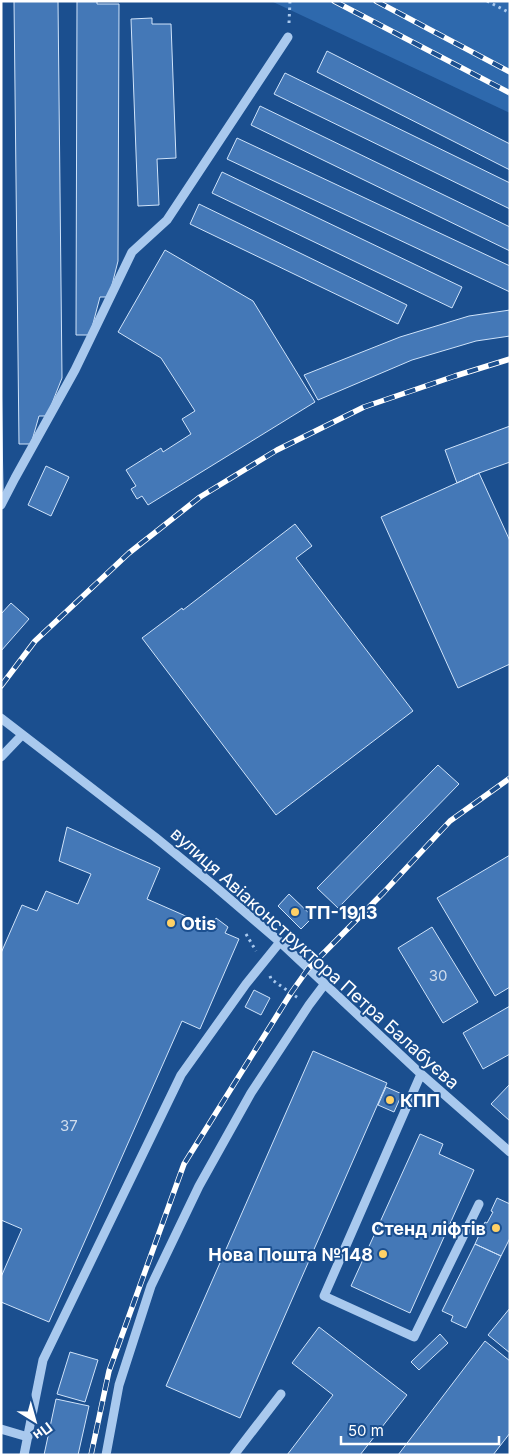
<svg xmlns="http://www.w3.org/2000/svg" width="511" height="1456" viewBox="0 0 511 1456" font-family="Inter,sans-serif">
<rect width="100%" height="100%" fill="#1b4f8f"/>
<path fill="#2e69ad" d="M271,1H510V113Z"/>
<path fill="#4478b7" stroke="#cfe3fa" d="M14,1H58L62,378L47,416H39L31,444H19Z
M77,1H97V4H119L118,261L109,297H100L90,335H76Z
M152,18V24H171L176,158L157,159L159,205L138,206L131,19Z
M327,51L510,144V170L317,72Z
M285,73L510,183V209L274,94Z
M260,106L510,227V251L251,125Z
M237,138L510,266V292L227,159Z
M222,172L462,287L452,308L212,193Z
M199,204L407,305L398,324L190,224Z
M165,250L253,301L315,402L148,505L142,496L137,499L131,489L136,486L126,470L161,448L163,452L191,434L182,419L195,411L161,358L118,332Z
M510,310V336L476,341L412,360L318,400L304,375L400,337L469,316Z
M1,365L3,492L1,496Z
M510,426V462L479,473L457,483L445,450Z
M46,466L69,477L51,516L28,505Z
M479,473L510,541V664L458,688L381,517Z
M295,524L312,546L296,558L413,711L276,815L142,638L182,608L183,610Z
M11,603L29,619L1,651V614Z
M438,765L459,784L338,908L317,888Z
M67,827L160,868L147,899L213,928L216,918L228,927L225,933L239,939L200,1029L182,1021L49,1322L1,1302V1277L22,1229L1,1220V953L22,905L37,911L46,891L78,904L91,874L59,861Z
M510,855V987L495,996L437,898Z
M289,894L313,917L301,929L278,906Z
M432,927L478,1002L443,1023L398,948Z
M254,990L270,998L261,1015L245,1007Z
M510,1006V1054L483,1069L463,1033Z
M313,1051L387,1083L240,1418L166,1386Z
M510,1084V1121L491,1104Z
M386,1087L402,1094L394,1112L378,1105Z
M420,1134L443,1144L439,1154L474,1170L410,1313L351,1286Z
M497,1198L510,1204V1238L501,1256L475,1244L485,1222L487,1223L493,1212L491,1211Z
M475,1244L501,1256L466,1328L451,1321L453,1316L442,1311Z
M510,1308V1353L488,1335Z
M319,1327L407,1395L360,1455H287L333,1395L292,1363Z
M440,1334L448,1343L419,1370L411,1362Z
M485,1341L510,1361V1433L493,1455H398Z
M70,1352L98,1360L85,1402L57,1394Z
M56,1399L89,1406L78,1455H44Z"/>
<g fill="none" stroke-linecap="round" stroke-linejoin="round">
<path stroke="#a9c9ee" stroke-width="3" stroke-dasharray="2.5 4" stroke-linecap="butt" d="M487,1L510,13
M289,23L290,1
M246,934L256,951
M270,976L271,979L298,998"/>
<path stroke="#a9c9ee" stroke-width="9" d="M1,505L15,478L75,370L132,252L167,220L288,37
M1,718L155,837L211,883L280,942L421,1074L510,1152
M1,757L22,735
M421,1074L324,1296L414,1337L479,1204
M1,1429L28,1437
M24,1455L43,1360L181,1075L246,984L280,942
M106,1455L119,1385L151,1286L199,1186L251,1093L309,1005L324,985
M234,1455L281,1394"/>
<defs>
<path id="rail" d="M334,1L510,93
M376,1L510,72
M1,686L35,641L129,553L200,497L277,450L364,407L455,376L510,359
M91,1455L109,1371L184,1164L291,993L308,969L384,892L450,821L510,778"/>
</defs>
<use href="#rail" stroke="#fff" stroke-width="5.5"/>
<use href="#rail" stroke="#1b4f8f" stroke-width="4" stroke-dasharray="11" stroke-linecap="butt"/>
</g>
<g fill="#ffd166" stroke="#1b4f8f" stroke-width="2">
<circle cx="295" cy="912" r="5"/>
<circle cx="171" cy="923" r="5"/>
<circle cx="390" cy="1100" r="5"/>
<circle cx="496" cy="1228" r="5"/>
<circle cx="383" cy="1254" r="5"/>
</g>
<g text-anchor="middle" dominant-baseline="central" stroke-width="4" stroke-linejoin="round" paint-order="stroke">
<g font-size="15" fill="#d0dded">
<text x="438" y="975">30</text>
<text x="69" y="1125">37</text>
</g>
<g font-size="18" font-weight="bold" fill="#fff" stroke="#1b4f8f" text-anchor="start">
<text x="305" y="912">ТП-1913</text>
<text x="181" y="923">Otis</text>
<text x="400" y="1100">КПП</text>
<text x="486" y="1228" text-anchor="end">Стенд ліфтів</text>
<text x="373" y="1254" text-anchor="end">Нова Пошта №148</text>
</g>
<g font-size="18" fill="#fff" stroke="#1b4f8f">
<text transform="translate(315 958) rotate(42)">вулиця Авіаконструктора Петра Балабуєва</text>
</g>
</g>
<rect width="511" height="1456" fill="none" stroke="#ffffff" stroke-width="5"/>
<g transform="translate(35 1421) rotate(143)" stroke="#1b4f8f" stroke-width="4" paint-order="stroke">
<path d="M0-4L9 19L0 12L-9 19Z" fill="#ffffff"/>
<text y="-8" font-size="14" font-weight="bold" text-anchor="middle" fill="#ffffff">Пн</text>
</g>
<path d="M341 1436v8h158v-8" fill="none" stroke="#ffffff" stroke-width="2.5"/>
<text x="348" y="1436" font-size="15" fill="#ffffff" stroke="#1b4f8f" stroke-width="4" paint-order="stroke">50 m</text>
</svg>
